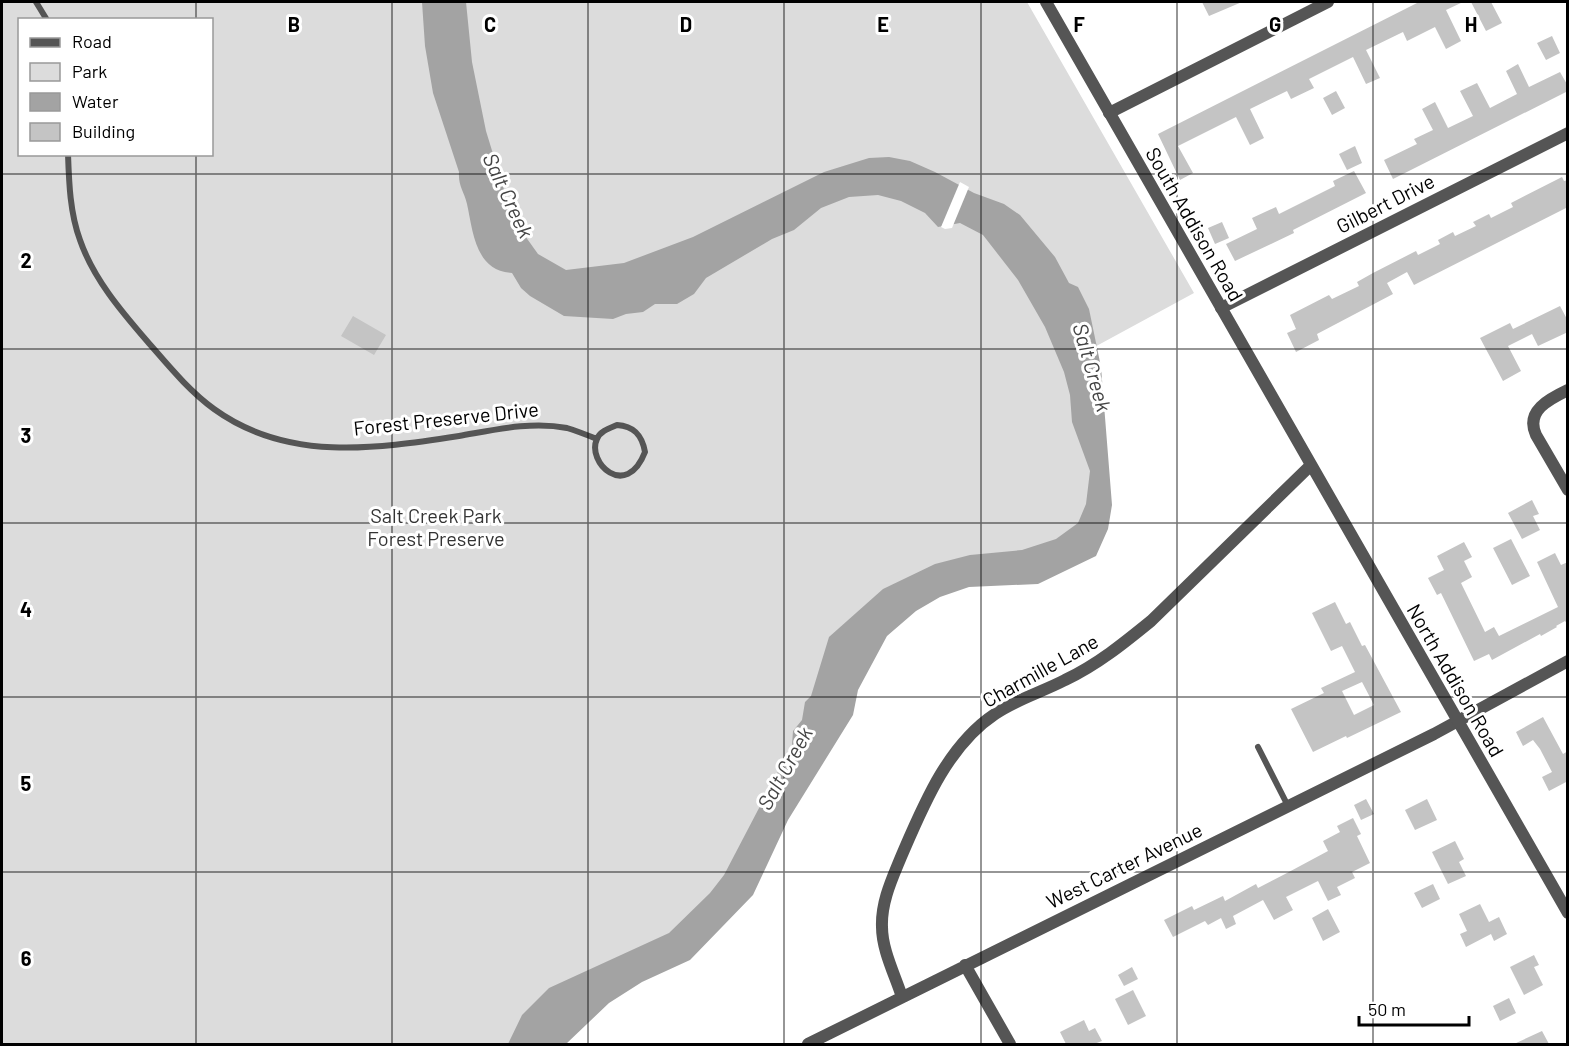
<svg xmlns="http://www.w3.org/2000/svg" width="1569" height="1046" viewBox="0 0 1569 1046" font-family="Barlow,sans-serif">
<rect width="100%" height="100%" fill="#fff"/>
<path fill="#dcdcdc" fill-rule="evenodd" d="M2,2H1027L1194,293L1078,356L1102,496L1067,550L903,596L706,916L525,1044H2ZM20,20H212V154H20Z"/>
<path fill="#a3a3a3" d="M422,2H466L472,62L486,131L513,219L538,254L566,270L624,263L693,237L824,172L869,158L889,157L910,161L935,172L974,193L1004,204L1020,215L1055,257L1069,283L1078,287L1089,309L1101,367L1112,505L1108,529L1096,556L1038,584L969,587L940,597L916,611L887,636L858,690L853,715L788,820L753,895L690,960L642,982L609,1003L566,1044H508L522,1015L549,988L669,933L710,893L724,875L792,745L793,731L802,720L805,702L811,696L829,637L883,589L935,564L970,555L1022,550L1056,539L1078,523L1086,504L1090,471L1072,422L1070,395L1064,372L1045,327L1018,280L983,235L960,223L938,227L925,213L901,201L878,195L849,197L821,208L794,230L772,239L706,278L694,294L677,304H655L643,312L626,314L613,319L564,316L530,296L521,288L512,273C475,271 473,231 467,204C464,191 458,186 459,172L433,93L425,46Z"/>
<path fill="#fff" d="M960,182L969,187L952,228L945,229L941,227Z"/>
<path fill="#c4c4c4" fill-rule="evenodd" d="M1202,2H1242L1209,16Z
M1419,2H1463L1446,10L1461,41L1446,49L1435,27L1407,41L1403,32L1366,50L1380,78L1366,84L1353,57L1309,79L1314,88L1291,99L1287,91L1250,109L1264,138L1250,145L1236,117L1178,146L1193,173L1180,180L1158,134Z
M1471,2H1491L1502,23L1486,31Z
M1552,36L1560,53L1546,60L1537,43Z
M1518,64L1529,87L1560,72L1568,86V91L1393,179L1384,160L1417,144L1414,139L1433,130L1422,109L1435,102L1448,128L1473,116L1460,91L1477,83L1490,108L1517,94L1506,71Z
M1336,91L1345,108L1332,115L1323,98Z
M1355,146L1362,163L1347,170L1339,154Z
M1354,171L1366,193L1293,230L1294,233L1235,261L1226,244L1257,229L1252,218L1276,207L1279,214L1335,186L1333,181Z
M1562,177L1564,181L1568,180V207L1414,285L1407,272L1387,283L1393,294L1317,334L1319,340L1296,352L1287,333L1296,329L1290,315L1329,295L1332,299L1359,286L1357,282L1373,273L1416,251L1418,255L1440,244L1438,240L1453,232L1455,236L1476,226L1473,222L1489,214L1491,218L1513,207L1511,203Z
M1222,222L1229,238L1215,244L1208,228Z
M1560,306L1568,321V332L1538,346L1532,334L1508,346L1521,371L1503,381L1480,338L1510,323L1513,329Z
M353,316L386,335L374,355L341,336Z
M1532,500L1539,514L1533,516L1540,530L1522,539L1508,513Z
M1511,539L1530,576L1512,585L1493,548Z
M1464,542L1472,557L1464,561L1472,577L1461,583L1485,632L1494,627L1499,636L1558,607L1537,562L1555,553L1561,565L1568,562V625L1565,621L1556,626L1557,627L1541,636L1540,634L1492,660L1489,654L1474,661L1441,593L1437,595L1428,578L1444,570L1437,556Z
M1335,602L1346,624L1350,622L1362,646L1365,645L1401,712L1347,738L1346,736L1313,752L1291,709L1324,693L1321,688L1355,672L1342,646L1331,651L1312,613ZM1362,682L1374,705L1354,715L1342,691Z
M1543,717L1563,754L1568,751V781L1549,791L1542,777L1552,772L1540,749L1533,740L1523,746L1516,732Z
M1366,799L1374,814L1361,820L1354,805Z
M1427,799L1437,820L1415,830L1405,810Z
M1353,818L1361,834L1357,836L1370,863L1352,872L1355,878L1337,887L1341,895L1328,901L1318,881L1286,897L1293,910L1274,920L1263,900L1233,916L1236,924L1226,929L1221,918L1208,925L1205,921L1173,937L1164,920L1192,906L1194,910L1223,896L1225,901L1256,884L1258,888L1287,873L1328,851L1323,841L1340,832L1337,826Z
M1455,841L1464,859L1459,862L1466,876L1448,884L1432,852Z
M1433,884L1440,899L1422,908L1414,893Z
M1480,904L1489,922L1499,917L1507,934L1494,941L1491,934L1466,947L1460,934L1467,931L1459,914Z
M1328,909L1340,932L1323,941L1312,918Z
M1534,955L1539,965L1534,967L1543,985L1524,995L1510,967Z
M1132,967L1138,979L1124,986L1118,975Z
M1133,990L1146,1016L1128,1025L1115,999Z
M1509,998L1516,1013L1500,1021L1493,1006Z
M1084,1020L1089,1031L1095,1028L1102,1041L1094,1044H1066L1060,1032Z
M1542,1031L1549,1044H1514Z"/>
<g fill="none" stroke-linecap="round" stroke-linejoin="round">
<path stroke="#555" stroke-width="6" d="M36,2L47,20
M68,154C69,183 70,213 80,240C93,278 121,311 147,341C168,365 188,390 214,409C287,462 375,449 459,436C494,430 531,421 567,428C577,431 587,435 597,439
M617,425C634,426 642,435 645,452C626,501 586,462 597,439C600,431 610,428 617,425Z
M1258,747L1288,806"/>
<path stroke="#555" stroke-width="12" d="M1109,113L1328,2
M1221,308L1568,133
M1568,390C1549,399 1525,411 1536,435L1568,490
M965,965L1010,1044
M902,997C895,975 882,950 882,927C881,902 892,879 901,857C923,806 947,746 995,714C1017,699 1042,692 1065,680C1097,665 1124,643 1151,621L1310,466
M808,1044L1434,734L1568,661"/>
<path stroke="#555" stroke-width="12" d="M1046,2L1568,913"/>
</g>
<path fill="none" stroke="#000" stroke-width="1.5" stroke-opacity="0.55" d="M196,2V20M392,2V1044M588,2V1044M784,2V1044M981,2V1044M1177,2V1044M1373,2V1044M196,154V1044M2,174H1568M2,349H1568M2,523H1568M2,697H1568M2,872H1568"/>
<g text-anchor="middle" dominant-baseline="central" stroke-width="6" stroke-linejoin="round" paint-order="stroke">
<g font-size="20" fill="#000" stroke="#fff">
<text transform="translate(1385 203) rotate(-27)">Gilbert Drive</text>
<text transform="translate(1195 224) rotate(60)">South Addison Road</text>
<text transform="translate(446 418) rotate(-6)">Forest Preserve Drive</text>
<text transform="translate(1040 670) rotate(-29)">Charmille Lane</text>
<text transform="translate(1456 680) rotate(60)">North Addison Road</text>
<text transform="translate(1124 865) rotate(-26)">West Carter Avenue</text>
</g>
<g font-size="20" fill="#333" stroke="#fff">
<text x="436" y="515">Salt Creek Park<tspan x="436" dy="23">Forest Preserve</tspan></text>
</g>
<g font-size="21" font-style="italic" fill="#444" stroke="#fff">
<text transform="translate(509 195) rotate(65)">Salt Creek</text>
<text transform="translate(1093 367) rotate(74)">Salt Creek</text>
<text transform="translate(784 768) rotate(-61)">Salt Creek</text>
</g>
</g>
<g font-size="20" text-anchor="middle" font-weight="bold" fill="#000" stroke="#fff" stroke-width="6" stroke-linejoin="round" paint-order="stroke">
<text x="294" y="32">B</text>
<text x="490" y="32">C</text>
<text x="686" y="32">D</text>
<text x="883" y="32">E</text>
<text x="1079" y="32">F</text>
<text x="1275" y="32">G</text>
<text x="1471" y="32">H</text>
<text x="26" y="268">2</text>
<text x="26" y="443">3</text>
<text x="26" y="617">4</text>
<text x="26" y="791">5</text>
<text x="26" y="966">6</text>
</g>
<rect width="1569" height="1046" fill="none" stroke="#000000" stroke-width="6"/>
<rect x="18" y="18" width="195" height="138" fill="#ffffff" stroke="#999999" stroke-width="1.5"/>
<rect x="30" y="38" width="30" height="9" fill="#555555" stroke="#999999" stroke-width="1.5"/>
<text x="72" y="48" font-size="18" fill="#000000">Road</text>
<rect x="30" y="63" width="30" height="18" fill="#dcdcdc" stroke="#999999" stroke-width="1.5"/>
<text x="72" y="78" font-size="18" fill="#000000">Park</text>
<rect x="30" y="93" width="30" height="18" fill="#a3a3a3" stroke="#999999" stroke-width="1.5"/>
<text x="72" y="108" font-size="18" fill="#000000">Water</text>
<rect x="30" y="123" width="30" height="18" fill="#c4c4c4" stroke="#999999" stroke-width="1.5"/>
<text x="72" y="138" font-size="18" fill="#000000">Building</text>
<path d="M1359 1016v9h110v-9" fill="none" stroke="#000000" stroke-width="3"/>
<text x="1368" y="1016" font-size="18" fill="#000000" stroke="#ffffff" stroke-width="4.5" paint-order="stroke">50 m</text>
</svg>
